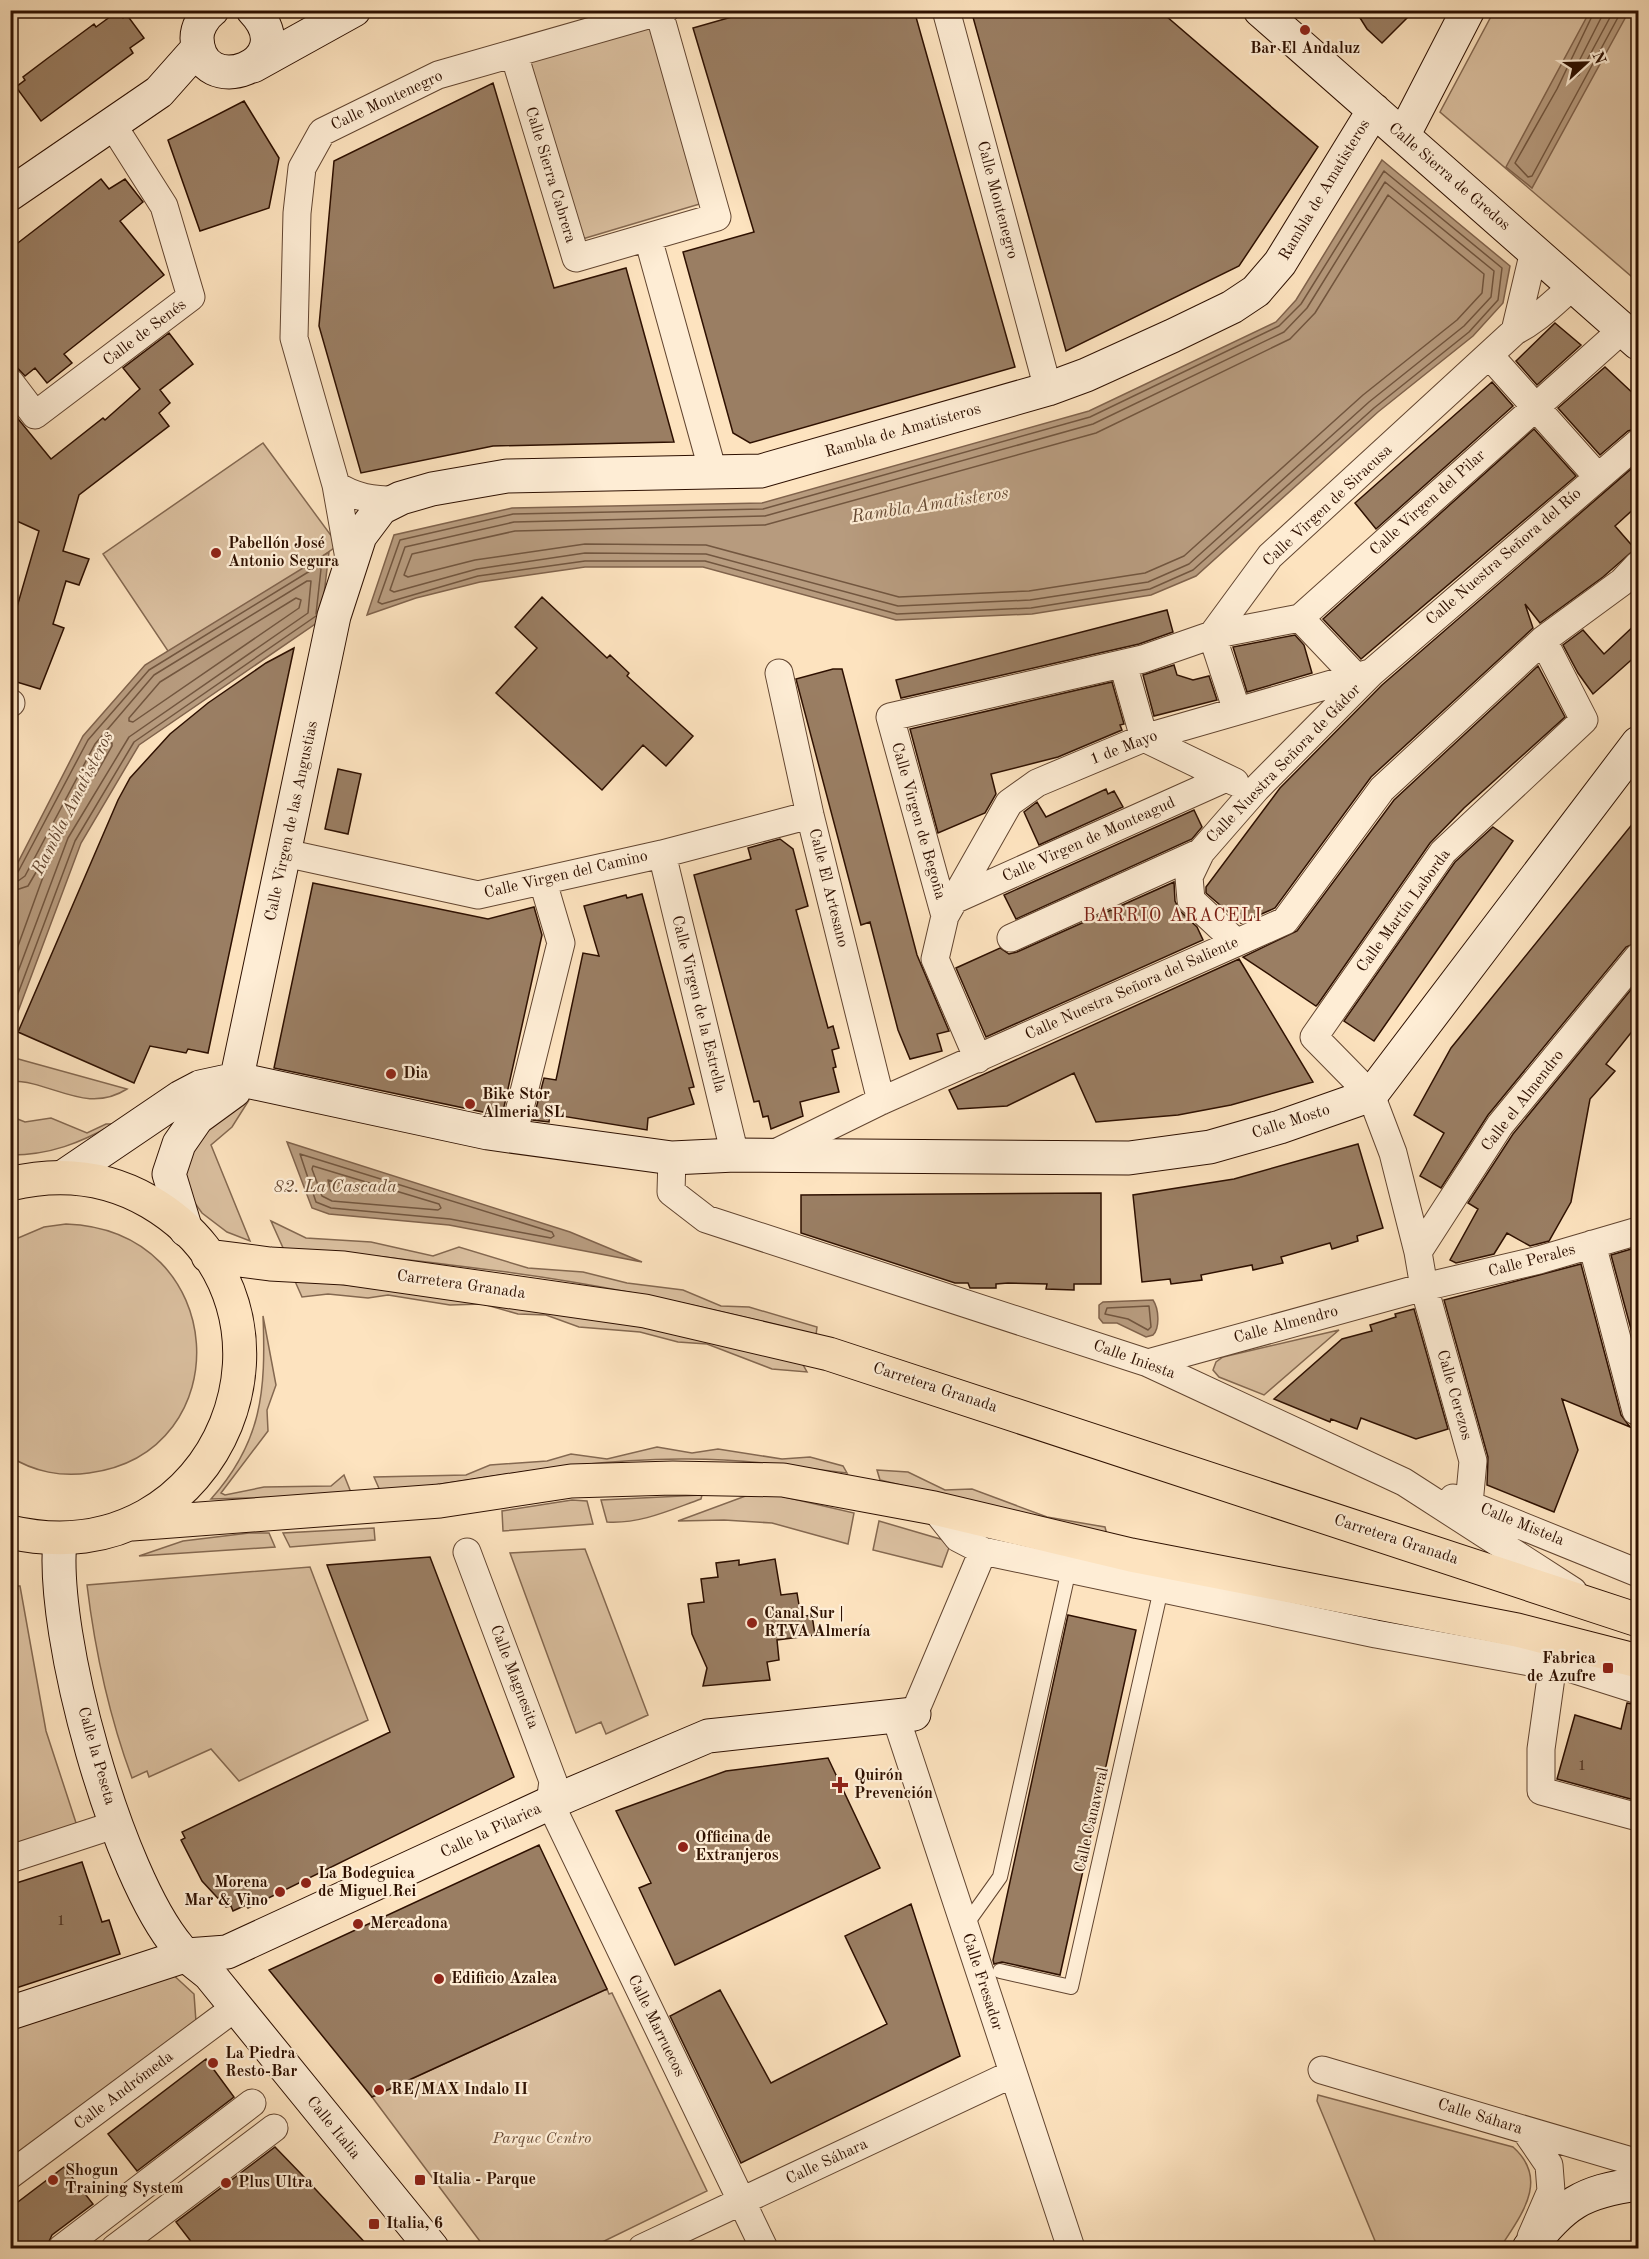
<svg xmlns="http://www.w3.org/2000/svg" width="1649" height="2259" viewBox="0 0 1649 2259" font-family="'Old Standard TT',serif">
<rect width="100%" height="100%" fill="#fde3bf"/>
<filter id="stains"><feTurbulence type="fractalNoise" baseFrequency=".00333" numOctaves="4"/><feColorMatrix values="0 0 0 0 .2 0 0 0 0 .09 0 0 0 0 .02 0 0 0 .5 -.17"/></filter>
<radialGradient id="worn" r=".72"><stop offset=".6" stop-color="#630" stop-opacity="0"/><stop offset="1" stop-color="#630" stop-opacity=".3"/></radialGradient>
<path fill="#dabf9f" stroke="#846850" stroke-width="1.5" d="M1494,11H1638V282L1440,112Z
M653,27L703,203L579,240L528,62Z
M263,443L338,545L176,663L103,554Z
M11,1057L127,1089C86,1115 52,1081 11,1081Z
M249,1100L232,1127L211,1145L250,1241L227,1232L202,1213L192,1199L185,1178L189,1154L215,1122Z
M10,1116L25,1122L51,1118L87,1133L106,1124H114C80,1143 50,1155 11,1155Z
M271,1221L306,1238L371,1242L433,1256L459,1247L528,1268L583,1272L627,1283L683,1290L721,1306L749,1307L817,1327L816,1335C714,1308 611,1286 507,1272C432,1263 359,1252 284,1250Z
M66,1224C231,1230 241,1453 89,1473C62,1477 34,1472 11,1457V1241L44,1227Z
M294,1279L515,1304L665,1331L802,1363L807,1372L772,1369L707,1344L678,1342L640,1332L579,1327L546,1315L518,1314L483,1304L450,1305L388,1295L368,1298L328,1294L302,1297Z
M263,1316L276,1385L267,1410L268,1431L221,1493L225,1495L264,1487L331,1486L344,1475L352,1495L211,1499C262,1442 266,1391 263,1316Z
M1339,1330L1264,1395L1219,1377L1213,1370L1216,1362L1223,1357Z
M657,1447L692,1453L718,1449L782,1459L810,1457L843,1466L847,1473C794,1466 741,1459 688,1459C585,1458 483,1479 381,1493L374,1477L466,1475L490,1465L547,1461L571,1454L607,1459Z
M877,1470L908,1472L945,1490L972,1489L1047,1517L1105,1527L1107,1535L880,1480Z
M759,1491L854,1513L848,1544L772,1523L724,1520L678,1521Z
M702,1495L701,1499C670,1510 641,1524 607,1522L601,1500Z
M572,1500L587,1501L593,1524L503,1531L502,1511Z
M879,1521L947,1541L950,1545L942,1567L873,1550Z
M374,1528L375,1540L290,1547L283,1533Z
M249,1533H269L275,1547L139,1556L183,1541Z
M585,1549L648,1715L606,1734L601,1722L576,1733L510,1553Z
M310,1567L368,1720L239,1781L211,1749L149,1777L147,1771L132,1778C109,1716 95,1651 87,1585Z
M10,1586H20L46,1731L79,1832L10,1854Z
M169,1971L194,1994L196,2022L11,2161V2025Z
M607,1989L609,1994L612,1993L707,2191L590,2248H485L372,2097Z
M1318,2095L1513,2147C1550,2180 1521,2215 1500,2248H1378L1317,2101Z"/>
<path fill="#b79b7e" stroke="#80634c" stroke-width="1.5" d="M1590,11H1629L1532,188L1506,167Z
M1382,160L1510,266L1503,303L1473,336L1378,412L1196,576L1151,595L1032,614L896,620L703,567H585L480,582L416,598L367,615L394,535L512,508L762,503L1089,411L1276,322L1296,300Z
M329,552L321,620L139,745L81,843L13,1025L11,1023V876L83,736L145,665Z
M287,1142L570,1232L642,1262L449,1225L329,1214L312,1208Z
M1153,1300C1159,1309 1160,1328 1153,1335L1146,1337L1117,1323H1103L1099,1318V1305L1103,1302Z"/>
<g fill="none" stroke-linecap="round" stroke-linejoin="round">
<path stroke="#72563f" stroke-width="1.5" d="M1595,10L1557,89L1515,163L1528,177L1532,176L1622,10
M1602,10L1601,18L1573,73L1575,77L1579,75L1614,10
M1384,171L1502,268L1498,300L1469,332L1374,408L1193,570L1150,589L1031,608L897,614L705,561H585L478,576L382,604L378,602L400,540L513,514L763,509L1090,417L1279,326L1301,304Z
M1385,182L1494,271L1491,297L1464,326L1369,402L1189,564L1148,582L1030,600L898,606L706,554L585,553L477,569L394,592L390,590L405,547L514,522L765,516L1093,424L1284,332L1307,308Z
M1388,195L1484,274L1482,293L1457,320L1363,395L1184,556L1145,573L1029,591L899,597L706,545L585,544L475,560L408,577L404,575L412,554L515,531L765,525L1096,433L1290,339L1315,313Z
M296,598L301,600L299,608L133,722L129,721V718L160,682Z
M108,743H112V746L95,776L91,777L90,773Z
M10,875L18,872L88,740L149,670L318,566L321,569L316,614
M10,883L18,881L25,876L95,744L154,675L307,581H311L308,613L129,737L68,838L10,993
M10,892L28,886L46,855H51L10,968
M10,1015L75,841L134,742L316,616
M300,1154L552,1232L554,1236L551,1238L450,1219L331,1208L316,1202Z
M313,1166L439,1204L441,1208L438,1210L332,1201L322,1196L312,1169Z
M328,1180L358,1188L360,1192L331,1191Z
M1149,1306L1151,1327L1148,1330L1128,1319L1105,1314L1107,1308Z"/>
</g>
<path fill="#9a7e63" stroke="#2e1000" stroke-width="1.5" d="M756,10H914L1015,367L750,443L733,433L683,252L754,232L693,28Z
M971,10H1159L1318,147L1239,266L1066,351Z
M1355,10H1415L1382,43L1367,29Z
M118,11L123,18L127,15L144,38L130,48L133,53L41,121L16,87L25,80L23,77L48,58L94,24L96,27Z
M493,83L554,288L626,268L674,442L493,446L361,473L319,326L334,161Z
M244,101L279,158L269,208L200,231L168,140Z
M101,179L109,189L125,179L143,202L120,221L164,275L64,354L72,363L47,383L35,368L25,376L10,360V249Z
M1555,323L1581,345L1537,385L1516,361Z
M169,333L193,364L160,390L170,403L159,413L169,426L79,495L63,551L89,559L79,585L66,581L53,624L64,628L40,689L10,680V631L39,531L10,518V409L51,459L103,418L105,420L140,389L123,368Z
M1605,367L1638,398V428L1628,431L1600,455L1558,408Z
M1492,382L1513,406L1376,529L1355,503Z
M1534,429L1576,476L1361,659L1323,619Z
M1638,463V505L1615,526L1635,549L1603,577L1540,623L1525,604L1533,628L1371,777L1275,908L1241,923L1206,893V887L1280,788L1382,685Z
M542,597L607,658L610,655L629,673L627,676L693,736L666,766L643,745L602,790L496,693L537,648L515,627Z
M1167,610L1173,632L1139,644L901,698L896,680Z
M1638,622V654L1593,694L1578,673L1563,645L1583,630L1604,654Z
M1295,635L1304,645L1312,673L1247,692L1233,647Z
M294,648L208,1053L188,1049L186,1053L150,1046L134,1083L18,1032L118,800L130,778L170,734L208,703L266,663Z
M1174,665L1177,675L1193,680L1209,676L1217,700L1154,716L1143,675Z
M1538,666L1565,717L1464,808L1430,843L1318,1004L1316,1006L1243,957L1297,931L1394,800Z
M833,669H842L917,955L949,1031L937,1034L942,1051L910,1059L898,1030L870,922L861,925L796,679Z
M1112,682L1124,724L1120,725L1122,730L1058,757L991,774L996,794L985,813L938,833L910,729Z
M338,769L361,774L348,834L325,829Z
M1106,789L1108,794L1114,791L1123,807L1039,845L1024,812L1037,802L1046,817Z
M1194,810L1202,827L1192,839L1016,919L1004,895Z
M1638,817V942L1626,947L1488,1115L1441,1188L1420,1176L1444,1133L1414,1115L1451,1048Z
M1493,827L1513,841L1374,1041L1344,1021L1455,862Z
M780,839L793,849L808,906L796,910L828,1028L833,1026L839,1048L832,1050L836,1067L833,1068L839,1092L800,1102L803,1116L771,1129L768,1116L763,1117L759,1101L754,1102L694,875L751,859L748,848Z
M1174,882L1175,901L1180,911L1197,927L1203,940L986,1037L956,968L1000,948L1009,954L1017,952Z
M313,883L488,919L534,907L542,935L502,1116L274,1068Z
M642,894L694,1087L689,1088L694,1104L648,1118L647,1130L550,1114L549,1122L533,1120L544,1078L556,1080L583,953L599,956L584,906L626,895L627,898Z
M1239,959L1313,1082L1231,1105L1178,1115L1096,1122L1074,1073L1007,1106L958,1109L949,1090Z
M1638,981V1024L1606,1064L1615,1071L1590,1099L1571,1202L1549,1241L1530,1246L1507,1233L1494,1254L1456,1263L1450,1260L1478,1209L1468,1203L1513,1134Z
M1358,1144L1383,1228L1357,1236L1358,1241L1332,1249L1330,1243L1281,1257L1283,1263L1253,1270L1252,1265L1201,1275L1202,1280L1171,1284L1170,1279L1142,1282L1133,1195L1234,1179Z
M1101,1193V1284H1074V1290L1046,1289L1047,1284L1008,1283L996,1284V1288H970L968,1283H955L801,1233V1195Z
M1638,1247V1355L1611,1255Z
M1581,1264L1621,1415L1630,1427L1562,1399L1578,1450L1554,1512L1487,1485L1488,1457L1444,1300Z
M1414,1309L1448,1429L1416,1439L1361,1418L1357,1429L1331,1419L1330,1422L1274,1399L1342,1339L1372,1331L1370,1325L1396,1317L1395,1314Z
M430,1557L514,1777L248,1908L246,1905L233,1911L231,1906L226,1907L202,1881L181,1840L185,1838L182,1832L390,1732L327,1565Z
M775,1559L781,1595L797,1593L801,1617L812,1615L815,1635L777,1640L779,1660L767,1662L770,1680L703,1686L707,1668L692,1634L688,1604L704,1602L701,1579L718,1577L716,1563L739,1560V1565Z
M1068,1615L1136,1630L1060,1975L1002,1962L994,1964L993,1960Z
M1627,1703L1638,1705V1801L1557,1779L1575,1715L1621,1729Z
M828,1758L880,1868L675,1965L639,1888L651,1883L616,1811L726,1771Z
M539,1845L607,1989L372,2097L269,1970Z
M82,1862L102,1922L109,1920L120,1954L10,1990V1885Z
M911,1904L960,2056L741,2163L670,2016L720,1990L771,2083L887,2024L845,1936Z
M206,2059L234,2097L137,2171L108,2134Z
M275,2147L305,2178L370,2248H196L176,2222Z
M64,2167L93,2204L52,2235L46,2248H13L10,2208Z"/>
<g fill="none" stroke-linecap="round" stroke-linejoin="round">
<defs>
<path id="lane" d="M965,1926L1000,1877L1069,1569
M1000,1971L1071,1987L1161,1589"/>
<path id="street" d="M946,10L1048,389
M514,54L576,258L717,217L659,12
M648,238L713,472
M1515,331L1534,251
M1490,356L1597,476
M10,382L35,415L191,297L164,206L112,124
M336,485C355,498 374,500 396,500
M350,564L336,485L294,338L297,213L302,168L322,132L438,75L665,10
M1300,618L1356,677
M1123,664L1144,738L1235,782
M779,673L810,815L881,1101
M10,703H11
M1237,711L1212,635L1300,618L1623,329
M285,853L478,895L662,854L810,815
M662,854L735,1155
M954,900L1224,779
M945,916L1009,803L1037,783L1144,738L1370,673
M1011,938L1201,852
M1236,942L1191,900L1189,877L1201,852L1256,789L1371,673L1638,443
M978,1059L935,959L945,916L890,717L1143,659L1212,635L1270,556L1515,331C1538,320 1554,301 1574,286
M513,1136L561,943L543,882
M771,1155L881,1101L1285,921L1382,789L1543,640L1622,582L1638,565
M672,1158L671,1192L706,1219L1148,1363L1404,1482L1573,1591
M1592,1244L1636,1411L1638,1412
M1418,1252L1500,1125L1638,957
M1148,1363L1424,1287L1539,1260L1638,1231
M1453,1498L1638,1573
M1469,1504L1473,1461L1424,1287L1418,1252L1393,1153L1371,1095L1314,1037L1443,852L1584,720L1543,640
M934,1508L958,1538L983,1551L1376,1634L1530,1662L1553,1663L1638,1690
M467,1552L553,1781L550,1803L764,2248
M1553,1663L1541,1749V1791L1638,1817
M914,1714L983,1551
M895,1715L1071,2248
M10,1859L117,1824
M1322,2070L1638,2163
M1525,2130L1549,2165L1551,2191L1531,2237
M10,2175L236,2007
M62,2248L252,2103
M115,2248L274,2128
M642,2248L1012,2074"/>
<path id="secondary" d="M212,10C203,17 197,28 197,38C199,103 305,64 253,10
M1260,10L1638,343
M253,66L354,10
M1403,136L1468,10
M10,194L159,92L198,48
M63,1177L181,1097L200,1087L237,1079L488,1133L672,1158L735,1155L1129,1158L1210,1147L1280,1127L1371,1095L1638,743
M186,1230L169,1174L179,1144L197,1118L234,1091L334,616L360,536L381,508L401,498L432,489L507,476L761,471L1048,389L1086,375L1172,336L1232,307L1256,291L1280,263L1374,110
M60,1539C50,1635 117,1875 179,1948C187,1958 200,1966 210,1975L432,2248
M10,2013L187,1955L227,1952L550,1803L708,1736L914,1714
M1529,2248C1565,2204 1580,2192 1638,2184"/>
<path id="primary" d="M10,1184C59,1172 107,1177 150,1202C327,1306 222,1581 10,1532
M208,1256L270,1264L344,1268L645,1311L829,1354L1638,1620
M132,1524L440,1501L571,1481L673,1478L783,1480L934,1508L1131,1555L1517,1630L1638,1661"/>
</defs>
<use href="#lane" stroke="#624530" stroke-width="16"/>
<use href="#street" stroke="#624530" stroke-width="29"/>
<use href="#secondary" stroke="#2e1000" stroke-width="35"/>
<use href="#primary" stroke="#2e1000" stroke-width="35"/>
<use href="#lane" stroke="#feedd5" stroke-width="14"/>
<use href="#street" stroke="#feedd5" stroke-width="27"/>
<use href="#secondary" stroke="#feedd5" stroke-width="33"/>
<use href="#primary" stroke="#fde3bf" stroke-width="33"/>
</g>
<g fill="#8f2418" stroke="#feedd5" stroke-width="2">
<circle cx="1305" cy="30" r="6"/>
<circle cx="216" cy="553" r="6"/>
<circle cx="391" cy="1074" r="6"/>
<circle cx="470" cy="1104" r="6"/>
<circle cx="752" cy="1623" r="6"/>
<rect x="1602" y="1662" width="12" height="12" rx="3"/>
<path d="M837 1776h6v6h6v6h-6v6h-6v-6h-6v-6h6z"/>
<circle cx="683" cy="1847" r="6"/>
<circle cx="306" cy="1883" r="6"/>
<circle cx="280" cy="1892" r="6"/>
<circle cx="358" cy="1924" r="6"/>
<circle cx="439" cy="1979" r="6"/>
<circle cx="213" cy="2063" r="6"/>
<circle cx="379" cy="2090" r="6"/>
<circle cx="53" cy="2180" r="6"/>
<rect x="414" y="2174" width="12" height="12" rx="3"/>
<circle cx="226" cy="2183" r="6"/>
<rect x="368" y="2218" width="12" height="12" rx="3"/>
</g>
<g text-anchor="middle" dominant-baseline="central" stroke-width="4.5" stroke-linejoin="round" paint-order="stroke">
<g font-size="14" fill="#492c19">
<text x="1582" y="1766">1</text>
<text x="61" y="1921">1</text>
</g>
<g font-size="16" font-weight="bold" fill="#2e1000" stroke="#feedd5" text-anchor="start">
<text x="1305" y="49" text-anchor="middle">Bar El Andaluz</text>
<text x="228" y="544">Pabellón José<tspan x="228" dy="18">Antonio Segura</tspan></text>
<text x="403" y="1074">Dia</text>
<text x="482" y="1095">Bike Stor<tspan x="482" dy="18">Almeria SL</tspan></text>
<text x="764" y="1614">Canal Sur |<tspan x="764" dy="18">RTVA Almería</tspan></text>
<text x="1596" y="1659" text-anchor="end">Fabrica<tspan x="1596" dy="18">de Azufre</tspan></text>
<text x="854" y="1776">Quirón<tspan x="854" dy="18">Prevención</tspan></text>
<text x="695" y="1838">Officina de<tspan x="695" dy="18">Extranjeros</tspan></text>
<text x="318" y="1874">La Bodeguica<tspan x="318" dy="18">de Miguel Rei</tspan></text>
<text x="268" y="1883" text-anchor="end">Morena<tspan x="268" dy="18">Mar &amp; Vino</tspan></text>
<text x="370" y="1924">Mercadona</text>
<text x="451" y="1979">Edificio Azalea</text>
<text x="225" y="2054">La Piedra<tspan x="225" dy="18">Resto-Bar</tspan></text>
<text x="391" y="2090">RE/MAX Indalo II</text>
<text x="65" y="2171">Shogun<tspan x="65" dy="18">Training System</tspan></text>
<text x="432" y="2180">Italia - Parque</text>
<text x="238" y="2183">Plus Ultra</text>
<text x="386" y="2224">Italia, 6</text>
</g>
<g font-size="16" fill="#2e1000" stroke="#feedd5">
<text transform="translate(387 101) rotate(-25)">Calle Montenegro</text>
<text transform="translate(550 175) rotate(73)">Calle Sierra Cabrera</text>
<text transform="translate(1449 177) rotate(41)">Calle Sierra de Gredos</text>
<text transform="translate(1325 190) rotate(-59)">Rambla de Amatisteros</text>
<text transform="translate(997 200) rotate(75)">Calle Montenegro</text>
<text transform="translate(145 333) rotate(-37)">Calle de Senés</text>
<text transform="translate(903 431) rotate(-16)">Rambla de Amatisteros</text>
<text transform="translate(1428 503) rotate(-42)">Calle Virgen del Pilar</text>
<text transform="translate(1328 506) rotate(-43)">Calle Virgen de Siracusa</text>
<text transform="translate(1504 557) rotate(-41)">Calle Nuestra Señora del Río</text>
<text transform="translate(1124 748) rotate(-21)">1 de Mayo</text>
<text transform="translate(1284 764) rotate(-46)">Calle Nuestra Señora de Gádor</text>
<text transform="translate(292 821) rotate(-78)">Calle Virgen de las Angustias</text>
<text transform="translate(918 821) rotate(74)">Calle Virgen de Begoña</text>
<text transform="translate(1089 840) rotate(-24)">Calle Virgen de Monteagud</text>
<text transform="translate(566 875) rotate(-13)">Calle Virgen del Camino</text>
<text transform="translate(828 888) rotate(76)">Calle El Artesano</text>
<text transform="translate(1404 911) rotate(-54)">Calle Martín Laborda</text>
<text transform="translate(1132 989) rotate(-24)">Calle Nuestra Señora del Saliente</text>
<text transform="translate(698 1004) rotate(76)">Calle Virgen de la Estrella</text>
<text transform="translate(1523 1101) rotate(-52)">Calle el Almendro</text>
<text transform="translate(1291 1122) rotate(-18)">Calle Mosto</text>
<text transform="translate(1532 1261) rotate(-15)">Calle Perales</text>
<text transform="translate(461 1285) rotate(8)">Carretera Granada</text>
<text transform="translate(1286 1325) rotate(-15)">Calle Almendro</text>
<text transform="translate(1134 1360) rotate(20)">Calle Iniesta</text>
<text transform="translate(935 1388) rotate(18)">Carretera Granada</text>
<text transform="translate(1454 1395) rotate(74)">Calle Cerezos</text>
<text transform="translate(1522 1525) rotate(22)">Calle Mistela</text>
<text transform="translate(1396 1540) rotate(18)">Carretera Granada</text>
<text transform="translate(514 1677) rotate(69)">Calle Magnesita</text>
<text transform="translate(96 1756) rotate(74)">Calle la Peseta</text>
<text transform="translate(1092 1820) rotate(-77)">Calle Canaveral</text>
<text transform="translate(491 1831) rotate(-25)">Calle la Pilarica</text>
<text transform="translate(982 1982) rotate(72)">Calle Fresador</text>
<text transform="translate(656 2026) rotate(64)">Calle Marruecos</text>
<text transform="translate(124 2091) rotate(-37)">Calle Andrómeda</text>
<text transform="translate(1480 2117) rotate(17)">Calle Sáhara</text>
<text transform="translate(333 2128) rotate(51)">Calle Italia</text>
<text transform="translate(827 2162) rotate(-25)">Calle Sáhara</text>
</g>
<g font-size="16" font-style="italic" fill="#6a4d38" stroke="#feedd5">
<text x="542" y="2139">Parque Centro</text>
</g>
<g font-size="18" font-style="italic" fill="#654832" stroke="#feedd5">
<text transform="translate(930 505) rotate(-9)">Rambla Amatisteros</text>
<text transform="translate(73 803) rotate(-63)">Rambla Amatisteros</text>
<text x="335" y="1187">82. La Cascada</text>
</g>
<g font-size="18" letter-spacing="1.5" fill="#7a1f14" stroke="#feedd5">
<text x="1173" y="916">BARRIO ARACELI</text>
</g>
</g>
<rect width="1649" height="2259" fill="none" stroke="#fde3bf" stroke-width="36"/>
<rect x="12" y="12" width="1625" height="2235" fill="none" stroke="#2e1000" stroke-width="3"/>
<rect x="18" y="18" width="1613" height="2223" fill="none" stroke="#2e1000" stroke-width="1.5"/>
<g transform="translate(1586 63) rotate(68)" stroke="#feedd5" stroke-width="4.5" paint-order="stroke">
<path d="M0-4.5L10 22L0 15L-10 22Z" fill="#2e1000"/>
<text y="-9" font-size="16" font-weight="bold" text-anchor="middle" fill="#2e1000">N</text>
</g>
<rect width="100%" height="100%" filter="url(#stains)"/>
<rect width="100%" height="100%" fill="url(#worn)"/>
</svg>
